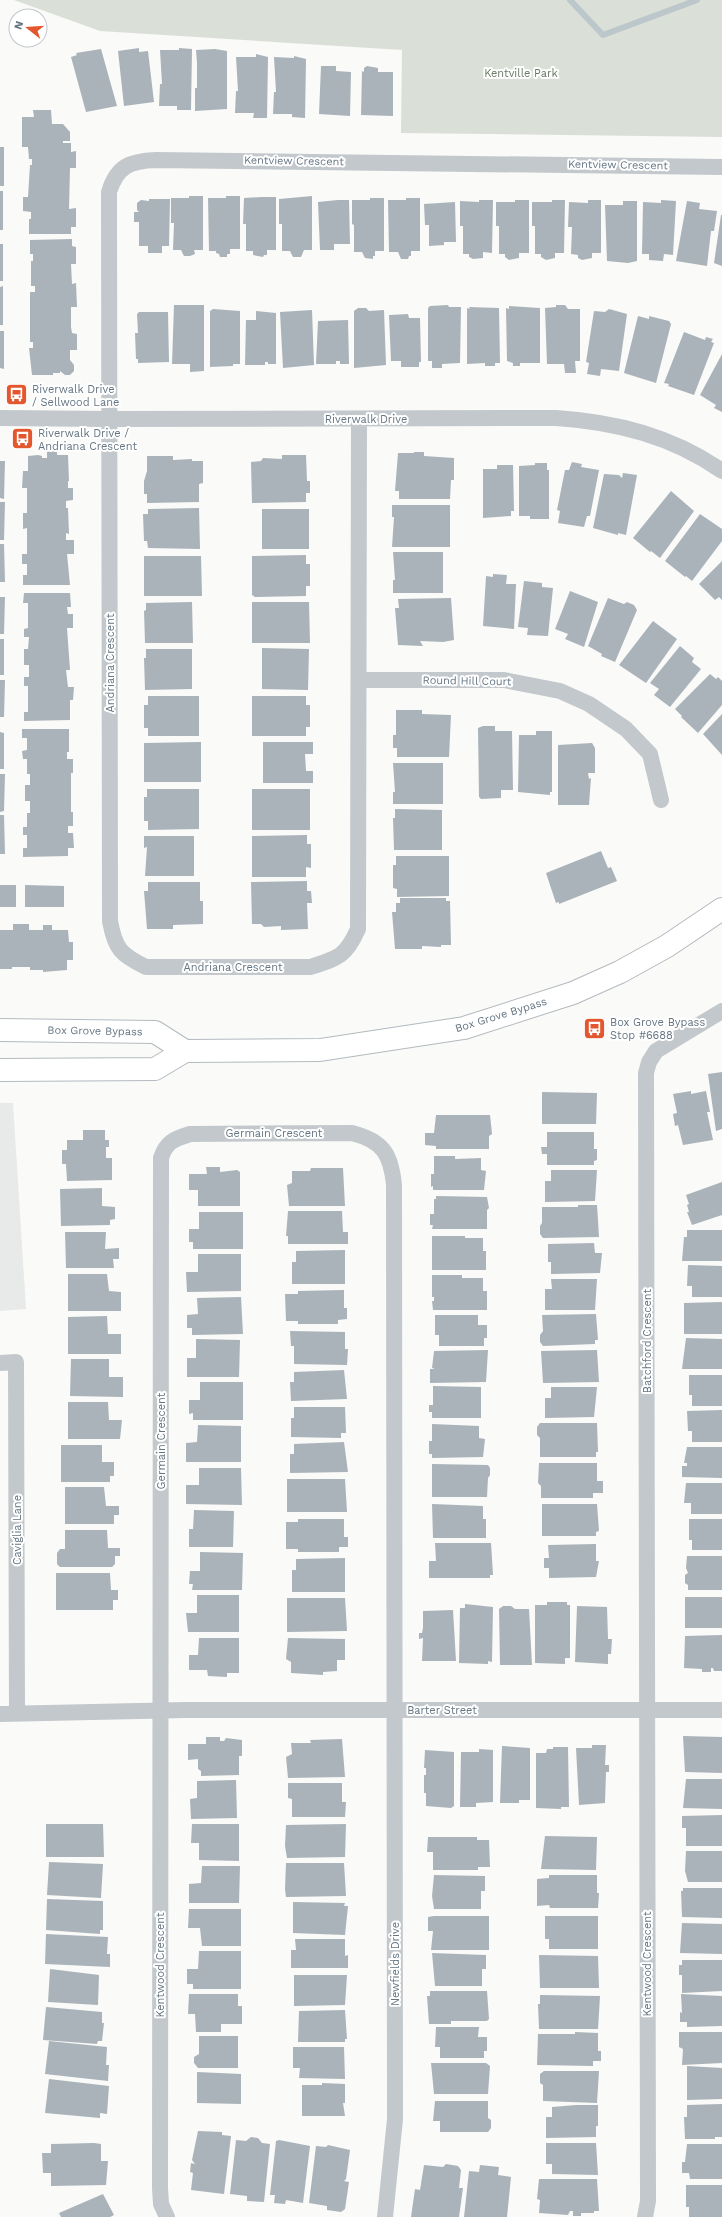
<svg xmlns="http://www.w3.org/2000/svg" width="722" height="2217" viewBox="0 0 722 2217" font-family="'Work Sans',sans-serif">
<rect width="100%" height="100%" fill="#fafaf8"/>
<path fill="#e8e9e9" d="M0,1103H13L26,1309L0,1311Z"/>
<path fill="#dadfd7" d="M14,0H722V137L401,133L402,50L100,31Z"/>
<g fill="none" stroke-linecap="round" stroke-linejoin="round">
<path stroke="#bbc7cb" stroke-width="6" d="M570,0L603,35L697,0"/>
</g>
<path fill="#aab3b9" d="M139,48V52L148,51L154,102L124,106L118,51Z
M179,48L192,49L191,110H177V106H159L160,84H162L160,50H179Z
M101,49L117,106L86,112L71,57L77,55L76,53Z
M215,49L227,51V109L195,111V88H197V63L196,50Z
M256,54L268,57L267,118H253L254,113H235L236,91H238L236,57H256Z
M294,56L306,59L305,118L292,117V114H273L274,92H276L274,57L294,58Z
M321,66H336V71L351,72L350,116L319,114Z
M367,66L378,68V72H393V116L361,115L362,71L364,72V68Z
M33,110H51L52,124H63L70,132V141H63V143H71V152L76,151V168H70L69,209L76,208V227H71V234H29V219H31V212L23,211V197H28L30,165H32V159H29L28,147H22V117H34Z
M0,147H4V186H0Z
M0,191H3V230H0Z
M189,196H203V250H194L195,254L190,256H184L181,250H173L174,223H171V198H189Z
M226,196H240V249H230V254H227V257H220L219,254L216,253V251H209L208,198H226Z
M312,196V250H304L301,257H293L290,251H282V224H279V199Z
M261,197H276V250H267V255H264L263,257L253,255V251H246V224H243L244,198Z
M370,198H384V251H375V256H373V259L365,258L362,252H354V225L352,224V200H370Z
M406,198H420V251H411V256H409L408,259H401L398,252H389L388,200H406Z
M149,199H170L169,246H162V253H148V246H139V222H134V212H139L137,210V203L141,200L149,201Z
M338,200H349L350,244H334V250H320L318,202Z
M479,200H493L492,253L483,252V258L473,259L469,257V254H463V226H460V201L479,202Z
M515,200H529V253H519V258L509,260L505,257V254H499V226H496V202H515Z
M552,200H565L564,253H555V258L546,260L541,257V254H535V226H532V202H552Z
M588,200H601V253H592V258L582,260L578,258V255L571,254L572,227H568L569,202L588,203Z
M661,200L676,201L673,255L664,254L663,261L649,260V254H642L643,202L661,203Z
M623,201H637V261L628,263L607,261L605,205H623Z
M687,201L700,203L699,209L717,211L714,231H711L707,266L676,261Z
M455,202L456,242H444V245L429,246V225H425L424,204Z
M721,215H722V266L714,263Z
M72,239V246L76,247V264H71L72,284L76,283L77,307H71V327L72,333L77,334V350H70V360L74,365V371L70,375H65L60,371V373H53V375H32L29,348H33V342H30V292H35V286H31V261H33V254H30V240Z
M0,244H3V281H0Z
M3,286V325H0V287Z
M174,305H204V371L190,372V364H172Z
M448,305L449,307H461L460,363L442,364V368H432V361H428V308L430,306Z
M556,305H565L568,309H580V361H575L576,373H565L564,364H547L545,308L556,307Z
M509,306L540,308V363H520V366H513V363L507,361L506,308L509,309Z
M469,307L499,308L500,363H495V366H485V363L467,364V308L470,309Z
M358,308H366L369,311L384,310L386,365L354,368V311Z
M213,309L240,311V364H233V366L210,367V311Z
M609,309L627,314L619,371L601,369L600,376L587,374L589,363L586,362L594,311L605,312Z
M312,310L314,365L283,368L280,312Z
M256,311L276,313V364H268V362H265V365H245L246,320H256Z
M139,312H168L169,362L138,363V359H136L135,333H138L137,314Z
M408,314L409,318H420L421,362H419V367H401V361H391L389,315Z
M638,316L649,319V316L669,321L671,324L656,383L624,373Z
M348,320L349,364H340V361H336V364H316L318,321Z
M0,331H4V369L0,368Z
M684,332L705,340L706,337L713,339L711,342L714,343L694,395L668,386L669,384L664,383Z
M722,354V412L714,408L716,405L700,395Z
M47,450H57V455H68L69,481H68V488H73V500L66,501V508H68L69,534L66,533V540H74V554H67L70,585H23V575H27V564H22V554H27V528L23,529V513H27V488H22L23,471H28V456L38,455L42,456V458H47Z
M414,452H424V456L454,458V480H451L450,499H399V491H395L398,453H414Z
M282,455H306L307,481H310V493H306V502L252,503L251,462L261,461L263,458L282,459Z
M147,456H173V460L192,459V461H203V483L199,484V502L147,503V494H144V481L147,471Z
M0,461H5L4,499L0,498Z
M572,462L582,464L581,467L599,470L590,516H587L584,527L558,523L560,511L557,510L565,470H569Z
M535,463H547V470H549V519H530V516H519V466L535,465Z
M497,465H513L514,511H511V516L483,518V469H497Z
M623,473L637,475L626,535L618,533V535L593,528L604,474L619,475L622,478Z
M671,491L694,511L660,558L651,551L650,552L633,538Z
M0,502H5L4,540H0Z
M392,505H450V547H392L394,517H392Z
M199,508L200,549L148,548L147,541H144L143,514H148V509Z
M262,509H309V549H262Z
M700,514L722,529V541L692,581L686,576L685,577L665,561Z
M0,544H4L5,582H0Z
M393,552H443V593H393V580H395Z
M306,555V564H310V586H306V596L255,597L252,595V556Z
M144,556H201L202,596H144Z
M722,561V600L719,597L715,600L699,584Z
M493,574L507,575L506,584H516L514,629L483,626L486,576L493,577Z
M524,581L542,583V587L553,588L548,636L527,635L528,628L518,627Z
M570,591L598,602L584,647L565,639L568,634L555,629Z
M24,593H70L71,607H67L68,614H73V628H67L70,670H66L68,687H74L73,700H70V720L24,721V712H28V686H24V677H29V665H24V649H28L29,637H24V629L28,628V603H23Z
M0,597H5L4,634H0Z
M451,598L454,640L443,642L420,641L423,646L398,645L395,608H399L398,599Z
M608,598L624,604L627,602L634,605L637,610L615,662L601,656L602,654L588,646Z
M192,602L193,643H145L144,611L146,610V603Z
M252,602H309L310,643H252Z
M653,621L677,639L646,683L619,665Z
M0,639H4V675H0Z
M680,646L694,658L692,662L701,669L670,707L654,695L659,689L650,683Z
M262,648L309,649L308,690L262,689Z
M146,649H192V689L145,690L144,658H146Z
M710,674L716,679L718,677L722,681V705L698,733L681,717L682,716L675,709Z
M0,680H5L4,717H0Z
M148,696H199V736H148V728H144V705H148Z
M252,696H306V705H310V727H306V736H252Z
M396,710H422V714L451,715L449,757H397V748H393V735H396Z
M722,714V755L703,734Z
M483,726H495V731H512L513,790H501V798L481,799L479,797L478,728Z
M22,729H69V752H67V759H73V773H71V812H73V826H68V833H73L74,848H68V856L23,857V848H27V835H23V827H27V813H30V801H25V785H30V774H27V759H23L22,751L27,750V738H22Z
M536,731H552V792H550V795L518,792L519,735H536Z
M0,732L4,733V769H0Z
M201,742V782H144V743Z
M263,742H313V754H305L306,771H313V783H263Z
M592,743L595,748V773H588L589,779L591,778L589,805H558V745Z
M393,763H443V804H393V792H395Z
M0,774H5L4,811L0,812Z
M147,789H199V829L148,830V821H144V797H147Z
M252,789H310V830H252Z
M395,809L442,810V850H394L393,818H395Z
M0,815H4L5,854H0Z
M307,835V844H311V868L306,867V877H252V836Z
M144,836H194V876H145L147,847L144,848Z
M601,851L608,868L611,867L617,881L559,904V902L556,903L546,873Z
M396,856H449V896L397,897V889L393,888V865H396Z
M307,881V891H311L312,903H307L308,929L281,930V926L264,927L261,924H252L251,882Z
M148,882H200V901H203V924L173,925V929H147L144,891H148Z
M0,885H16V907H0Z
M25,885L64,886V907H25Z
M400,898H446V901H450L451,945H441V947L422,946V949H395L392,912H396V903H400Z
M13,924H29V930H43V925H52V930H68L69,942H73V960H67V970L43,972V970H30V967H12V969H0V930H13Z
M722,1072V1129L716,1131L708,1074Z
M691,1091V1094L706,1091L710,1112H707L713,1140L683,1145L678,1125L675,1126L673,1114L677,1113L673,1094Z
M542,1092L597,1093L596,1124H542Z
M436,1115H490L492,1134L489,1136V1149H436V1146L425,1145V1133H434Z
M83,1130H105V1140H109V1147H106V1158H112V1180L67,1181L66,1164H62V1150H67V1140H83Z
M547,1132H594V1149H597V1160L594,1161V1165H547V1154H542L541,1147H547Z
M434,1156H455V1159L481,1158V1170L486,1171L484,1190H433V1186L431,1187V1174H434Z
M206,1167H220V1172L237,1170L240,1172V1206H198V1190H189V1174H207Z
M311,1168H343L345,1206H289L287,1185L292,1183V1171H310Z
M551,1170H597L595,1201L545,1202V1181H551Z
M722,1182V1215L692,1225L687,1212H689L687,1205L689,1204L686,1195Z
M102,1188V1206L115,1207V1219L110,1220V1225L61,1226L60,1189Z
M436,1196L487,1197L489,1208L487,1210V1229H432L433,1225H430V1214H434V1199H436Z
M578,1205H597L599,1237L543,1238L540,1234V1226L542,1223V1207H578Z
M288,1211H342L343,1232H348V1244H288V1236H286Z
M199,1212H243V1249H193V1242H189V1229H199Z
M687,1230H722V1261H682L684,1237H687Z
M65,1232H106L105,1249L119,1248V1259H113L114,1268H66Z
M432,1236H465V1238H483V1251H486V1270H432Z
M594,1243L595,1253H602L600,1273L551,1274V1262H548V1244Z
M345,1250V1284H292V1262H296V1251Z
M198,1254H241V1291L187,1292L186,1272H198Z
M688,1265L722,1266V1297H692V1286H687Z
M68,1274H107L109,1291L121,1292V1311H68Z
M432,1275H462V1278H483V1291H487V1310H433L432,1301H434V1297H432Z
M551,1279H597L595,1310H545V1289H552Z
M344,1290V1308H347V1319L338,1320V1324H298V1321H286L285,1294H298V1291Z
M241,1297L243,1334L192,1335V1328H187V1315L198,1314L197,1298Z
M722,1302V1334H684V1303Z
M596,1314L598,1340H595V1344L543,1346L540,1342V1335L543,1331L542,1315Z
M435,1315H478V1325H487V1338H484V1346H439V1335H435Z
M107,1316L108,1334H121V1354H68V1317Z
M290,1331L345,1332V1349H348L347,1365L294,1364V1346H291Z
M686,1338L722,1339V1369H682Z
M196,1339L240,1340L239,1377H187V1358H196Z
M488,1350L486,1382L430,1383V1369H435L432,1368L434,1351Z
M597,1350L599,1382L543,1383L541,1351Z
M71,1359H109V1377H123V1397L70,1396Z
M344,1370L347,1399L291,1401L290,1382H294V1372Z
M689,1375H722V1406H692V1395H689Z
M200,1382H243V1420H193V1413L189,1414V1400H200Z
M433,1386L481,1387V1418H432V1412H429V1405H433Z
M551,1387H597L594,1417L545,1418V1398H551Z
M68,1402H108L109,1420H122L120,1439H68Z
M294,1407H345L346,1433H341V1438L291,1437V1418H294Z
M722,1410V1442H692V1431H688L687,1411Z
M540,1423H597L598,1452H596V1457H540V1438L537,1435V1427Z
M432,1424L479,1426V1438L485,1439L483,1457L432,1458V1454H429V1441H432Z
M198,1425L241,1426V1462H186V1443L197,1442Z
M344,1442L348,1472L290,1473V1454H294V1444Z
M61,1445H102V1462H114V1476H110V1482H61Z
M687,1447H722V1478L682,1477V1466H687V1463H684Z
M539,1463H597V1481H603V1493H593V1498H541V1486L538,1483Z
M432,1464L488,1465L490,1468V1475L488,1478L487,1497H432Z
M199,1468H241L242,1505L186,1504V1485H199Z
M287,1479H345L347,1512H287Z
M686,1483H722V1514H691V1503H684Z
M65,1487H104L106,1506H119V1515H114V1524H65Z
M432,1504L483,1506V1519H486V1538H433Z
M542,1504H597L599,1531L596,1532V1536H542Z
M194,1510L234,1511L233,1547H189V1529H193Z
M298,1519H344V1537H348V1547H339V1552H298V1549H286V1522H298Z
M689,1519H722V1550H692V1540H689Z
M65,1530H107L108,1548H120V1556H115V1564L112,1567H60L57,1564V1553L60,1549H65Z
M435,1543H491L493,1575H490V1578H429V1561H436Z
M596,1544V1561H599L596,1577L549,1578V1568H544V1558H549L548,1545Z
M200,1552L243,1553L242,1590H192L193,1584H189L190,1571H200Z
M687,1556H722V1590H688V1585L685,1583V1575L688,1573L686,1568Z
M345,1558V1592H292V1570H296V1559Z
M56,1573H110L111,1590H118V1600H113V1610H56Z
M197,1595H239V1632H188L186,1613H197Z
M685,1597H722V1628H685Z
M287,1598H345L347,1631L287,1632Z
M547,1602H567V1605H570V1658H565V1664L535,1663V1605H547Z
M465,1604L493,1607L492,1662L488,1661V1664L459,1663L460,1608H465Z
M503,1606H511L515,1609H529L532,1665H500L499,1609Z
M577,1606L607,1607L608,1639H612L611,1654H608V1664L575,1662Z
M453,1610L456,1661H422L423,1638L419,1639V1633H422L423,1628V1611Z
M722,1635V1671H714L713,1668H711V1672H702V1669L684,1668L685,1636Z
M199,1638H239V1673H227V1677L208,1676L207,1670H189V1655H198Z
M288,1638L345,1639V1660H337V1671L323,1672V1675L291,1673V1662L286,1659Z
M683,1736L722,1737V1773L685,1772Z
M206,1737H220V1741H224L226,1738L242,1740V1756H239V1775L201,1776V1771L198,1769V1759L188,1760V1744H206Z
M342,1739L345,1777L288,1778L286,1757L292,1754L291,1743H311L310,1740Z
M592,1745H606L605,1765H609V1772H606L605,1803L579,1805L576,1748H592Z
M502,1746L530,1748V1800H519V1803H500Z
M553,1747H568L569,1807H561V1809L536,1808V1753H546L547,1749H553Z
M479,1749L493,1750V1802L476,1803V1807H460L461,1752H479Z
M425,1750L454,1752V1806L451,1808L426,1806V1793H424V1775H426V1768H424Z
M686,1779H722V1809L683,1808Z
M236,1780L237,1818L191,1819L190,1799L197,1798V1781Z
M288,1783H342V1802H346L345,1817H292V1799L288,1798Z
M722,1815V1846H686V1828H682V1816Z
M46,1824H103L104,1857H46Z
M192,1824H239V1861L199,1860V1843H191Z
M346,1824L345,1857L287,1858L285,1846L286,1825Z
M545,1836L597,1837L596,1870L541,1869Z
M428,1837H477V1840H489L490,1867H478V1870H433V1852H427Z
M686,1851H722V1882H688L685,1871Z
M49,1862L103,1864L101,1898L47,1895Z
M286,1863H344L346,1896L286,1897L285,1889Z
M202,1866H240L239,1903H189V1884L201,1883Z
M434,1875L485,1876V1891H481V1909H434L432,1896Z
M549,1875H597V1893H599L598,1908H550L549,1905L537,1906V1879L549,1878Z
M683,1888H722V1918L682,1917L681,1891H683Z
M47,1899L103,1901V1930H100V1934L46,1930Z
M293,1902L345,1903L344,1906H348L345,1935L293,1933Z
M189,1909H241V1946H202L200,1928H188Z
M434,1916H489V1950H431L433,1931H428V1917Z
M545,1916H598V1949H549V1939H545Z
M682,1923L722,1924V1954L680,1953Z
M46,1934L108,1937L107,1954H110V1967L45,1964Z
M295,1939H345V1956L348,1955V1968H291V1950H296Z
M199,1951H241V1989H193V1984H187V1969H198Z
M432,1953L486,1955V1969H482V1986H435Z
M539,1955L598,1956L599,1988H540Z
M682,1960H722V1991L682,1993V1975H679V1965H682Z
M50,1969L99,1975L98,2005L48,2002Z
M294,1975H347L345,2005L294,2006Z
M430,1991H487L489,2019L487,2021H451V2024H429L427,1996H430Z
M189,1994H238V2006H242V2024H221V2032H196L195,2014H188Z
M681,1994L722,1996V2026L687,2027V2022H680V2012L682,2013Z
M540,1995L600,1996L598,2029H539L538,2004H540Z
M46,2007L102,2012V2023H104L102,2041H98L97,2044L43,2040Z
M345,2010L347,2039H345V2042H298L299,2011Z
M436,2027H479L478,2037H487V2051H484V2058H440V2047H435Z
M575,2032L598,2033V2051H601V2061H593V2066L537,2065L538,2034H575Z
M679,2032H722V2063L682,2065L683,2049L679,2047Z
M199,2036H238V2068H198L194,2063V2057L199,2054Z
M49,2041L107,2047L106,2065H109L108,2081L45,2074Z
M293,2047H344L345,2079L299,2078L300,2068H293Z
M431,2063H486L490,2066L488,2094H434Z
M687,2066L722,2068V2099L687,2100Z
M544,2071H599L597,2103L543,2101V2085L540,2083V2074Z
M197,2072L241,2074V2104L197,2103Z
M49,2079L109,2086L107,2114L100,2113V2118L45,2113Z
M322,2083L345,2084V2103H343L345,2116H302V2085H322Z
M435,2101H488V2118L491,2120V2128L488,2132H440V2121H433Z
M722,2104V2137H715V2139H685L684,2117H687V2105Z
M576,2105H598V2126H596V2137L546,2138V2117H552V2107Z
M198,2131L222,2132V2135L231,2136L224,2194L191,2190L193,2173L190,2172L191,2163L195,2164L192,2160Z
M251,2137L258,2138L262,2143L270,2144L264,2202L247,2201V2196L230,2194L236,2140L246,2141Z
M279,2140L310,2146L303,2203L286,2200L285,2204L274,2203L275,2195H270L276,2141Z
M94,2143L101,2144V2161H108L106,2185L51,2186V2173H43L42,2153H51V2144Z
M546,2143H596L598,2175L552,2174V2164H546Z
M687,2144H722V2179H690L689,2173H682V2162H685Z
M328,2145L350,2150L346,2179L344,2181L349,2182L345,2209L341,2212L327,2210V2206L309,2203L316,2146L326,2147Z
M446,2164L458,2166L461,2170L459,2188H463L459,2217H411L415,2189L420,2190L424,2165L443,2167Z
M480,2165L499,2167L498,2175L511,2177L507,2217H464L469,2171L479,2172Z
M539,2179H597L599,2211H594V2213H581V2216H573V2211H570L568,2215L539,2213L540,2200L537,2199Z
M686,2185H722V2217H689V2207H686Z
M103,2194L114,2215L110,2217H61L59,2213Z"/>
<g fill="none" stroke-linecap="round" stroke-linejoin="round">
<defs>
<path id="secondary" d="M0,1030L155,1032L185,1051
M0,1070L155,1069L185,1051L320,1050L464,1028L573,993L620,972L667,946L722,909"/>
</defs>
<use href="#secondary" stroke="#b3babf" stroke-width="24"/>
<path stroke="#c3c8cc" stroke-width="16" d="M0,418L110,419L556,418C616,422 672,436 722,471
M359,419L358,929C346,956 339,958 310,967H146C121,955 115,949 110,921L109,192C117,166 130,161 156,160L722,167
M360,680H504L560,691L589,704L626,729L650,754L661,800
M0,1363L16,1362L17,1713
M0,1714L185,1710H722
M167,2217L161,2204L160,2188L161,1158C166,1142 174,1139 190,1134L352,1133C383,1141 391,1154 394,1185L395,2119L385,2217
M645,2217L648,2201L646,1073L649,1062L656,1051L722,1011"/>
<use href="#secondary" stroke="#fff" stroke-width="22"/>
</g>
<defs>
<symbol id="bus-square" viewBox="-11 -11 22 22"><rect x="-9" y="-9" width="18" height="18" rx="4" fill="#e4572e" stroke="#fff"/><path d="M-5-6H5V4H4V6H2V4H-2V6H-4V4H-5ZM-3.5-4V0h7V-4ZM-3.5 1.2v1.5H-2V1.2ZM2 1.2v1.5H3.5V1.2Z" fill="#fff"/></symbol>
</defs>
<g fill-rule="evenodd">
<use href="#bus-square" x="4" y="382" width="25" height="25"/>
<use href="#bus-square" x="10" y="426" width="25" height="25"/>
<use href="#bus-square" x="582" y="1016" width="25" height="25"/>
</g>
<g text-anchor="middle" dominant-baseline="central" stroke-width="4" stroke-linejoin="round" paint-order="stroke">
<g font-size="11" fill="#687a64" stroke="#fff">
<text x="521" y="73">Kentville Park</text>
</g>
<g font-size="11" fill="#657683" stroke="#fff">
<text transform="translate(294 161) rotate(1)">Kentview Crescent</text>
<text transform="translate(618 165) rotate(1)">Kentview Crescent</text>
<text x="366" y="419">Riverwalk Drive</text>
<text transform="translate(110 663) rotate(-90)">Andriana Crescent</text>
<text transform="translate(467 681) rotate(1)">Round Hill Court</text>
<text x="233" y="967">Andriana Crescent</text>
<text transform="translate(501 1015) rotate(-17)">Box Grove Bypass</text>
<text transform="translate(95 1031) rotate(1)">Box Grove Bypass</text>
<text x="274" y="1133">Germain Crescent</text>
<text transform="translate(647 1341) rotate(-90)">Batchford Crescent</text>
<text transform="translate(161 1441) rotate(-90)">Germain Crescent</text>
<text transform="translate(17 1530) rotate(-90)">Caviglia Lane</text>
<text x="442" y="1710">Barter Street</text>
<text transform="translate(395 1964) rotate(-90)">Newfields Drive</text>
<text transform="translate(647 1964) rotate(-90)">Kentwood Crescent</text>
<text transform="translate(160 1965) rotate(-90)">Kentwood Crescent</text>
</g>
<g font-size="11" fill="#657683" stroke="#fff" text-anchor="start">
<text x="32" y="389">Riverwalk Drive<tspan x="32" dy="13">/ Sellwood Lane</tspan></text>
<text x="38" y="433">Riverwalk Drive /<tspan x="38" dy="13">Andriana Crescent</tspan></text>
<text x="610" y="1022">Box Grove Bypass<tspan x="610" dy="13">Stop #6688</tspan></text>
</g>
</g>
<g transform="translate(28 28) rotate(287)"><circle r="19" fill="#ffffff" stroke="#c1c8cd"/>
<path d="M0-3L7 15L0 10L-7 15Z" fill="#e4572e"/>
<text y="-6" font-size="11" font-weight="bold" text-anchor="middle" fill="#657683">N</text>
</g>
</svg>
